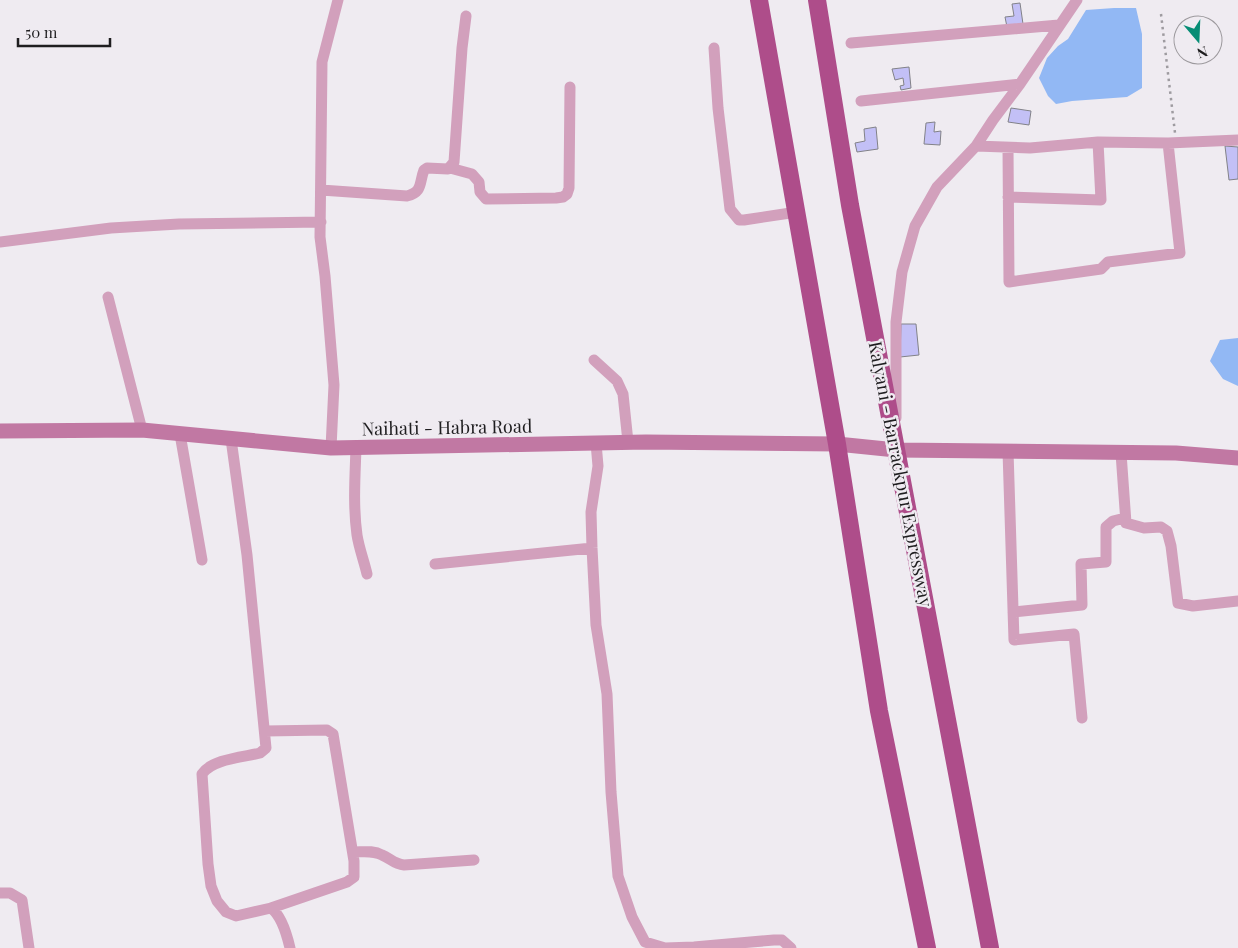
<svg xmlns="http://www.w3.org/2000/svg" width="1238" height="948" viewBox="0 0 1238 948" font-family="'Playfair Display',serif">
<rect width="100%" height="100%" fill="#efebf1"/>
<path fill="#92b8f4" d="M1114,8H1136L1142,34V88L1127,97L1072,101L1056,104L1048,96L1039,78L1047,58L1058,46L1068,39L1086,10Z
M1238,338V386L1223,379L1210,361L1220,340Z"/>
<path fill="#c3c0f6" stroke="#828288" d="M1020,3L1023,24L1007,27L1005,17L1014,16L1012,4Z
M909,67L911,88L901,90L900,86L904,85L903,78L895,80L892,69Z
M1011,108L1031,111L1029,125L1008,122Z
M935,122L934,132L941,131L940,145L924,144L926,123Z
M876,127L878,149L857,152L855,143L865,141L864,129Z
M1225,146L1238,147V179L1229,180Z
M901,324H916L919,355L900,357Z"/>
<g fill="none" stroke-linecap="round" stroke-linejoin="round">
<path stroke="#9e9ba0" stroke-width="2.5" stroke-dasharray="2.5 4" stroke-linecap="butt" d="M1161,14L1175,133"/>
<path stroke="#d2a0bc" stroke-width="11" d="M851,43L1059,25
M714,48L718,108L730,209L739,220H744L797,212
M861,101L1020,84
M976,146L1030,148L1098,142L1168,143L1238,140
M1008,148L1009,282L1101,269L1108,262L1180,253L1168,143
M450,168L472,174L479,182L480,192L486,199L556,198L563,197L567,194L569,188L570,87
M321,190L407,196C423,192 419,183 424,170L427,168L448,169L454,162L462,48L466,16
M1008,197L1101,200L1098,142
M0,242L111,228L179,224L321,222
M108,297L142,430
M594,360L617,381L623,394L628,442
M896,418V322L902,272L915,226L937,187L976,146L993,120L1020,84L1077,0
M180,434L202,560
M231,439L247,555L266,748L260,753C244,757 212,759 202,774L208,864L211,886L217,901L226,912L236,916L271,908C282,916 287,935 290,948
M596,443L598,466L591,512L592,548L596,625L607,694L611,792L618,876L632,917L645,942L665,948L694,947L774,940H782L791,948
M331,448L334,385L325,276L320,237L322,62L338,0
M356,448C355,477 353,506 357,535C359,548 364,561 367,574
M1008,451L1014,640L1074,634L1082,718
M1121,453L1126,523L1144,528L1161,527L1167,531L1171,546L1178,603L1193,606L1238,601
M435,564L592,548
M1013,612L1082,605L1081,564L1106,562V527L1113,521L1125,518
M265,731L327,730L333,734L354,861V877L347,882L271,908
M353,852C363,852 373,850 382,855C390,858 394,864 404,865L474,860
M0,893H10L22,900L29,948"/>
<path stroke="#c178a3" stroke-width="15" d="M0,431L142,430L331,448L646,442L837,444L896,450L1176,453L1238,458"/>
<path stroke="#ae4d8a" stroke-width="18" d="M759,0L837,444L879,711L927,948
M817,0L850,205L990,948"/>
</g>
<g text-anchor="middle" dominant-baseline="central" stroke-width="5" stroke-linejoin="round" paint-order="stroke">
<g font-size="18" fill="#1f1e20" stroke="#efebf1">
<text transform="translate(447 427) rotate(-1)">Naihati - Habra Road</text>
<text transform="translate(901 474) rotate(79)">Kalyani - Barrackpur Expressway</text>
</g>
</g>
<g transform="translate(1198 40) rotate(161)"><circle r="24" fill="#efebf1" stroke="#9c999d"/>
<path d="M0-4L9 19L0 12L-9 19Z" fill="#068d75"/>
<text y="-8" font-size="14" font-weight="bold" text-anchor="middle" fill="#1f1e20">N</text>
</g>
<path d="M18 38v8h92v-8" fill="none" stroke="#1f1e20" stroke-width="2.5"/>
<text x="25" y="38" font-size="15" fill="#1f1e20" stroke="#efebf1" stroke-width="4" paint-order="stroke">50 m</text>
</svg>
